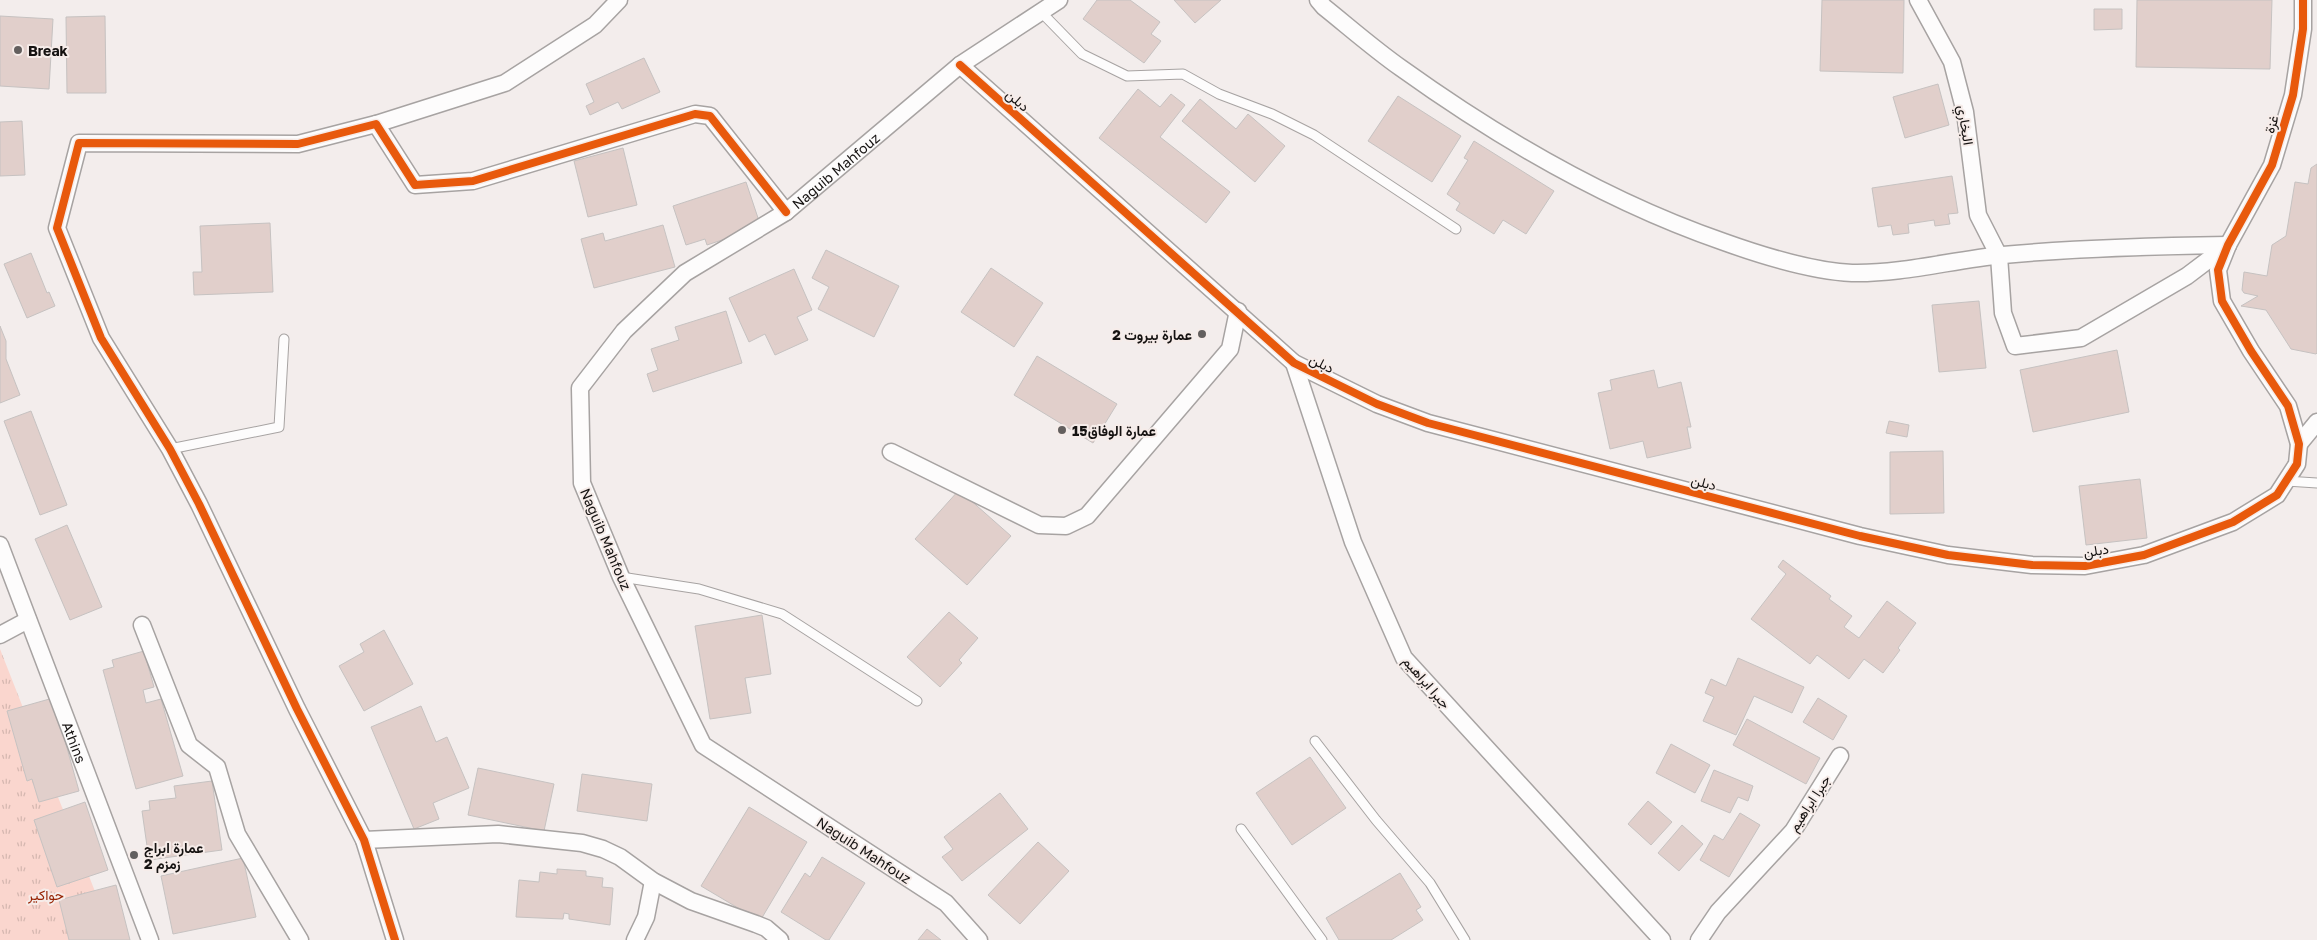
<svg xmlns="http://www.w3.org/2000/svg" width="2317" height="940" viewBox="0 0 2317 940" font-family="'Golos Text',Vazirmatn,sans-serif">
<defs>
<pattern id="grass-tufts" width="24" height="20" patternUnits="userSpaceOnUse" patternTransform="scale(1.25)"><rect width="24" height="20" fill="#fad6ce"/><path d="M3 7l-1-3M5 7V3M7 7l1-3M15 17l-1-3M17 17v-4M19 17l1-3" fill="none" stroke="#d5b7b0"/></pattern>
</defs>
<rect width="100%" height="100%" fill="#f3edec"/>
<path fill="url(#grass-tufts)" d="M0,649L114,940H0Z"/>
<path fill="#e1cfcb" stroke="#c6c2c1" d="M1097,0H1130L1160,22L1151,34L1161,41L1144,63L1083,19Z
M1174,0H1221L1195,23Z
M1822,0H1904L1903,73L1820,71Z
M2137,0H2272L2270,69L2136,67Z
M2094,9H2122V29L2094,30Z
M0,16L53,19L49,89L0,86Z
M105,16L106,93H67L66,17Z
M644,58L660,92L622,109L618,102L590,115L586,106L594,102L586,84Z
M1938,84L1949,125L1905,138L1893,97Z
M1138,89L1160,107L1171,94L1185,105L1160,137L1230,192L1206,223L1099,138Z
M1398,96L1461,136L1432,182L1368,141Z
M1200,99L1236,129L1248,114L1285,146L1255,182L1182,121Z
M22,121L25,175L0,176V122Z
M1474,141L1554,191L1526,234L1503,220L1494,234L1456,210L1460,203L1447,194L1468,160L1464,158Z
M623,148L637,205L588,217L574,161Z
M2317,164V353L2316,354L2291,349L2266,310L2241,306L2258,296L2244,293L2242,290L2244,272L2267,276L2272,245L2286,236L2295,182L2308,184L2311,168Z
M1952,176L1958,213L1948,214L1950,224L1935,226L1934,220L1908,224L1909,233L1893,235L1891,225L1878,227L1872,188Z
M746,182L761,227L707,245L705,239L686,245L673,206Z
M270,223L273,292L194,295L193,272H202L200,226Z
M663,225L675,267L594,288L581,239L603,233L605,241Z
M826,250L899,286L874,337L818,309L829,287L812,278Z
M31,253L47,293L49,292L55,306L27,318L4,264Z
M991,268L1043,303L1014,347L961,312Z
M794,269L812,310L797,317L808,340L775,355L765,334L749,342L729,298Z
M1979,301L1986,368L1939,372L1932,305Z
M726,311L742,363L653,392L647,374L658,370L651,349L679,340L675,327Z
M0,326L6,341V359L20,395L0,403Z
M2117,350L2129,412L2033,432L2020,370Z
M1037,356L1117,404L1093,443L1014,395Z
M1654,370L1658,388L1681,382L1691,427H1687L1691,448L1647,458L1643,441L1610,449L1598,393L1612,390L1610,380Z
M31,411L67,505L40,515L4,421Z
M1889,421L1909,425L1907,437L1886,433Z
M1943,451L1944,513L1890,514V452Z
M2140,479L2147,538L2086,545L2079,486Z
M959,490L1011,536L967,585L915,539Z
M67,525L102,607L70,620L35,539Z
M1783,560L1831,596L1829,599L1852,616L1844,627L1859,638L1887,601L1916,623L1898,648L1900,650L1883,673L1864,659L1849,679L1817,655L1810,664L1751,619L1786,574L1778,567Z
M949,612L978,638L959,660L962,663L940,687L907,657Z
M762,615L771,674L745,678L751,713L710,719L695,626Z
M384,630L413,684L364,711L339,666L364,652L360,644Z
M144,651L154,687L143,690L146,703L161,699L183,776L136,789L103,670L114,667L112,660Z
M1738,658L1804,687L1792,713L1754,696L1736,735L1703,721L1714,697L1705,693L1711,679L1726,686Z
M53,698L79,791L39,802L32,779L27,781L7,711Z
M1818,698L1847,716L1833,740L1803,722Z
M421,706L436,742L447,737L469,788L433,803L439,819L414,829L371,727Z
M1747,719L1820,758L1806,784L1733,745Z
M1671,744L1710,765L1695,793L1656,773Z
M1310,757L1346,808L1292,845L1256,793Z
M478,768L554,784L544,831L468,815Z
M1714,770L1753,786L1748,801L1738,797L1730,813L1701,801Z
M582,774L652,784L647,821L577,811Z
M212,781L222,850L149,860L142,811L150,810L149,801L176,798L174,786Z
M1000,793L1028,829L962,881L942,857L953,849L944,837Z
M1648,801L1672,822L1651,845L1628,824Z
M85,802L108,870L57,887L34,820Z
M749,807L807,842L760,921L701,886Z
M1740,813L1760,825L1729,877L1700,860L1714,835L1723,840Z
M1682,825L1703,844L1679,871L1658,853Z
M1038,842L1069,871L1020,924L988,895Z
M822,857L865,883L829,940H826L781,912L805,873L810,877Z
M243,858L256,917L173,934L161,876Z
M557,869L586,871V876L603,878L602,887L613,888L610,925L569,919V914L564,913L563,919L516,917L519,880L539,882L540,872L557,874Z
M1400,873L1421,907L1416,910L1423,920L1391,940H1339L1326,918Z
M116,885L130,940H69L59,900Z
M927,929L941,940H918Z"/>
<g fill="none" stroke-linecap="round" stroke-linejoin="round">
<defs>
<path id="lane" d="M1041,12L1082,54L1127,76L1183,74L1219,94L1272,114L1314,135L1456,229
M170,449L279,427L284,339
M2285,481L2317,483
M621,577L699,589L782,614L917,701
M1315,741L1376,820L1430,883L1465,940
M1241,829L1322,940"/>
<g id="street">
<path d="M1318,0L1324,7C1349,27 1374,49 1401,68C1500,139 1608,202 1724,242C1763,256 1810,271 1852,273C1903,274 1952,260 2003,255C2078,248 2153,246 2228,245"/>
<path d="M1918,0L1952,62L1965,112L1978,215L1999,256L2003,313L2015,346L2081,338L2187,276L2228,245"/>
<path d="M960,65L1294,363L1377,404L1428,423L1860,536L1948,555L2032,565L2085,566L2144,555L2233,522L2277,495L2297,464L2299,444L2288,406L2251,351L2222,301L2218,270L2228,245L2272,165L2293,95L2303,29V0"/>
<path d="M376,124L505,83L595,25L619,0"/>
<path d="M1294,363L1353,542L1404,658L1662,940"/>
<path d="M2299,444L2317,422"/>
<path d="M891,452L1039,525L1066,526L1087,516L1230,349L1238,311"/>
<path id="s1" d="M0,545L150,940"/>
<path d="M142,625L189,745L217,767L237,834L300,940"/>
<path d="M0,635L28,620"/>
<path d="M364,840L498,834L582,843L603,849L620,857L653,881L691,901L756,924L766,928L780,940"/>
<path d="M395,940L364,840L297,709L199,504L170,449L101,338L57,228L79,143L298,144L376,124L415,185L473,181L695,114L710,116L786,212"/>
<path d="M635,940L646,917L653,881"/>
<path id="s2" d="M979,940L946,903L703,745L621,577L582,483L580,388L624,331L685,273L786,212L960,65L1059,0"/>
<path d="M1699,940L1718,912L1793,831L1840,756"/>
</g>
</defs>
<use href="#lane" stroke="#a7a3a2" stroke-width="11"/>
<use href="#street" stroke="#a7a3a2" stroke-width="19"/>
<use href="#lane" stroke="#fdfcfc" stroke-width="9"/>
<use href="#street" stroke="#fdfcfc" stroke-width="16"/>
<defs>
<path id="cycleway" d="M960,65L1294,363L1377,404L1428,423L1860,536L1948,555L2032,565L2085,566L2144,555L2233,522L2277,495L2297,464L2299,444L2288,406L2251,351L2222,301L2218,270L2228,245L2272,165L2293,95L2303,29V0
M395,940L364,840L297,709L199,504L170,449L101,338L57,228L79,143L298,144L376,124L415,185L473,181L695,114L710,116L786,212"/>
</defs>
<use href="#cycleway" stroke="#f6ece9" stroke-width="11"/>
<use href="#cycleway" stroke="#e8590c" stroke-width="8"/>
</g>
<g fill="#635f5e" stroke="#f6ece9" stroke-width="2">
<circle cx="18" cy="50" r="5"/>
<circle cx="1202" cy="334" r="5"/>
<circle cx="1062" cy="430" r="5"/>
<circle cx="134" cy="855" r="5"/>
</g>
<g text-anchor="middle" dominant-baseline="central" stroke-width="4" stroke-linejoin="round" paint-order="stroke">
<g font-size="14" font-weight="bold" fill="#151211" stroke="#f6ece9" text-anchor="start">
<text x="28" y="50">Break</text>
<text x="1192" y="334" text-anchor="end">عمارة بيروت 2</text>
<text x="1072" y="430">عمارة الوفاق15</text>
<text x="144" y="847">عمارة ابراج<tspan x="144" dy="16">زمزم 2</tspan></text>
</g>
<g font-size="14" fill="#151211" stroke="#f6ece9">
<text transform="translate(1018 100) rotate(41)">دبلن</text>
<text transform="translate(2271 124) rotate(-73)">غزة</text>
<text transform="translate(1966 125) rotate(81)">البخاري</text>
<text stroke="none"><textPath href="#s2" startOffset="1062">Naguib Mahfouz</textPath></text>
<text transform="translate(1322 363) rotate(27)">دبلن</text>
<text transform="translate(1704 482) rotate(15)">دبلن</text>
<text transform="translate(606 539) rotate(67)">Naguib Mahfouz</text>
<text transform="translate(2096 550) rotate(-9)">دبلن</text>
<text transform="translate(1427 682) rotate(49)">جبرا ابراهيم</text>
<text stroke="none"><textPath href="#s1" startOffset="211">Athins</textPath></text>
<text transform="translate(1809 803) rotate(-57)">جبرا ابراهيم</text>
<text transform="translate(864 850) rotate(33)">Naguib Mahfouz</text>
</g>
<g font-size="14" fill="#972303" stroke="#f6ece9">
<text x="46" y="894">حواكير</text>
</g>
</g>
</svg>
